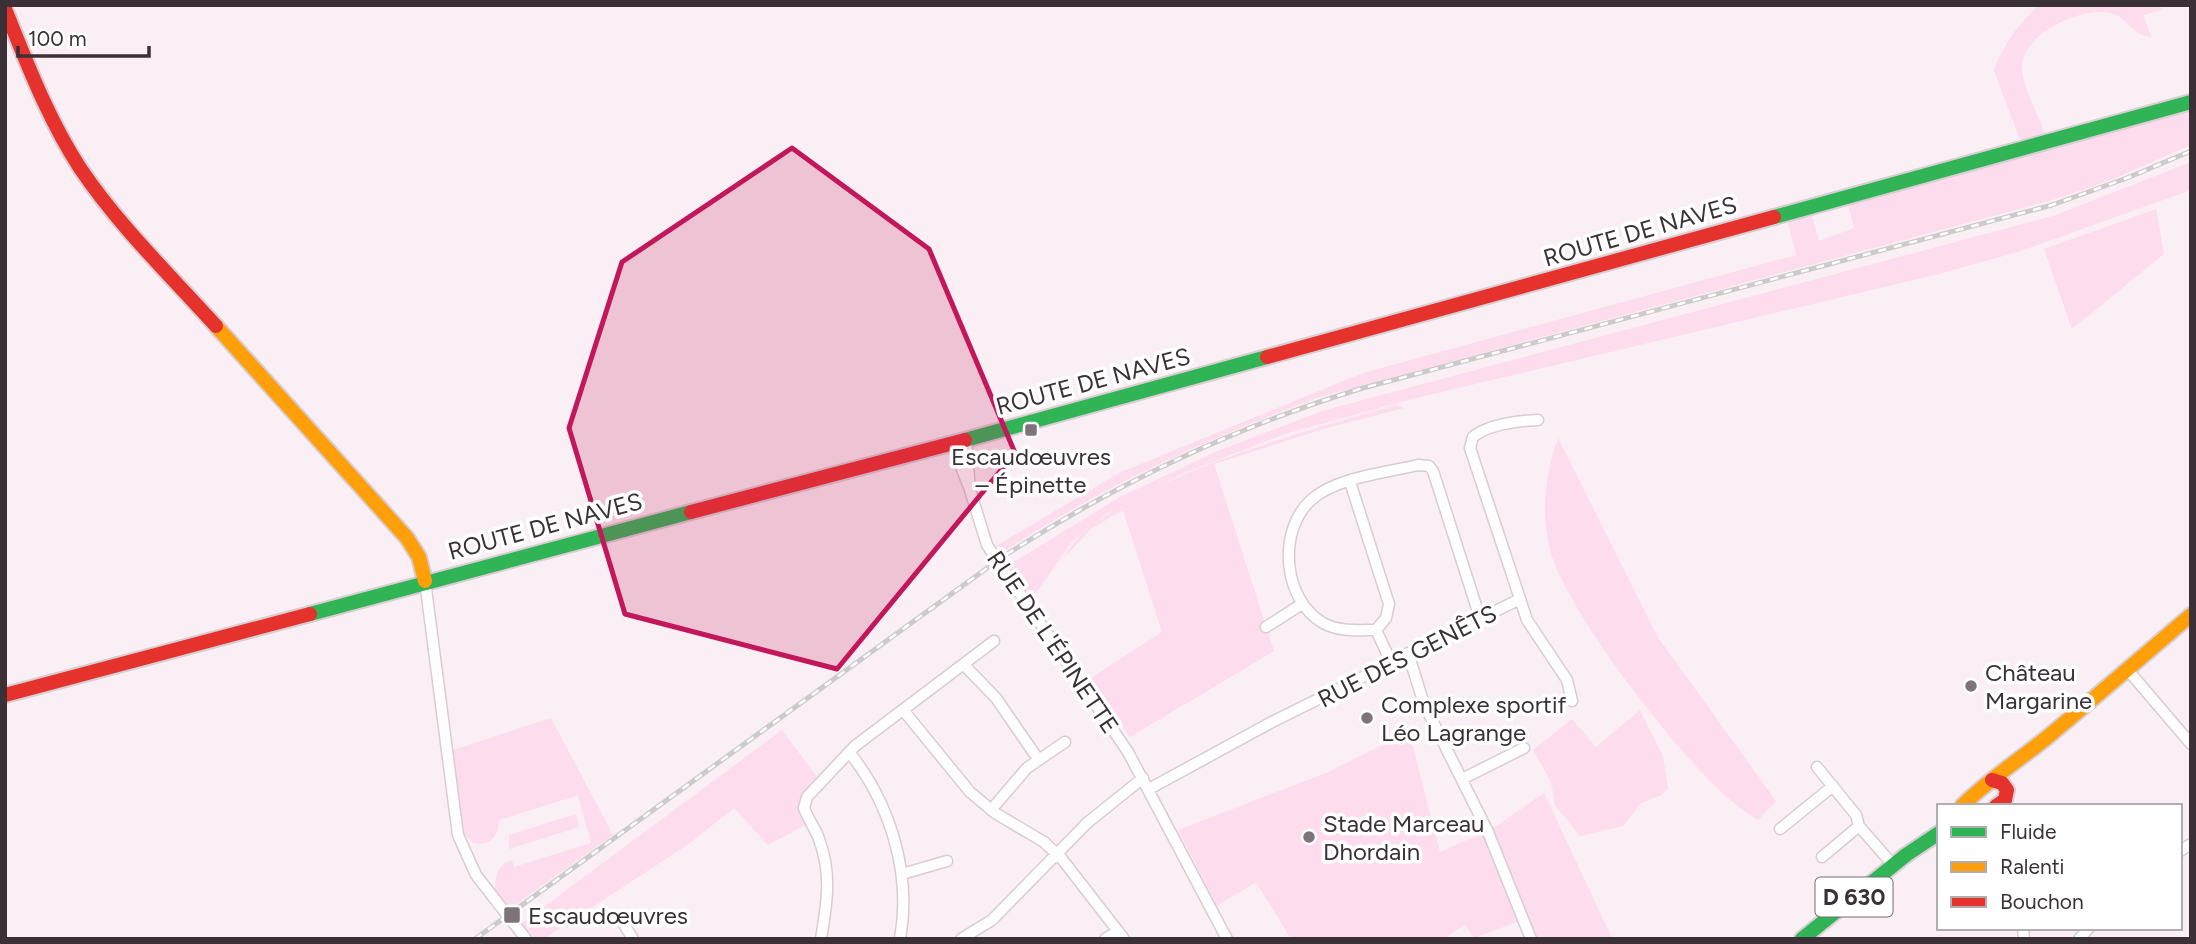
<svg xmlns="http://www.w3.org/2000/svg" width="2196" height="944" viewBox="0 0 2196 944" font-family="Figtree,sans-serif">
<rect width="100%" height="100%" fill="#f9eff4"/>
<path fill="#fcdced" d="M2039,5H2160L2162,10L2143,15L2151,37C2133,36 2127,17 2111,13C2081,6 2017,35 2022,72C2025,92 2038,114 2045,133L2020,140L1994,70C2004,44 2018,24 2039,5Z
M2191,110V145L2111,180L2056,199L1320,397C1208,438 1102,486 1002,553L998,545L1119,473L1363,373L1796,255L1788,222L1812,215L1819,241L1854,228L1848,204Z
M2191,162V190L2021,251L1939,274L1416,398L1285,434L1181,474L1105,515L1071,543L1032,599L1009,565L1120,497L1215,452L1322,411L2053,216Z
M2156,209L2164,254L2072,329L2044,249Z
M1397,405L1404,408L1323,429L1214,464L1274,651L1130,737L1090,679L1162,632L1123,510L1091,529L1064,558C1100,485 1321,426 1397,405Z
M1558,438L1657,636L1776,801L1758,820C1748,813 1737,806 1728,798C1679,756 1568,613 1551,553C1540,513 1545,476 1558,438Z
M1640,710L1663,756L1668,789L1662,795L1641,803L1623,826L1580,836L1555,805L1551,782L1533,750L1572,719L1596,747Z
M551,718L613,835L509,909L495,893C496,877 495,866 512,860L514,867L591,843L578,795L499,820C499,836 490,847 473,843L464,834L453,750Z
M782,730L817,777L799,801L807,824L768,845L734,808L690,843L544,939H535L522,923Z
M1409,732L1440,852L1492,829L1544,793L1611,936L1607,939H1536L1528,918L1474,938L1465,924L1444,939H1291L1256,882L1217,906L1178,830L1326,773Z
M576,814L579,827L509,849V835Z"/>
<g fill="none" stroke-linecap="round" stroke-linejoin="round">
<defs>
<path id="street" d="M1538,420C1518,421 1489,424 1473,437L1470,448L1527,620L1567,680L1572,701
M966,439L970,490L987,545L1128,752L1227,939
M952,443L968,485
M1350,482L1389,604L1386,618L1376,630
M425,581L458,835L476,875L526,939
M1266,627L1302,604
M1376,630C1358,630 1339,632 1323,623C1283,600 1277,531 1311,500C1337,477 1385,473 1418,465L1429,466L1433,471L1480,618
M1376,630L1391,662
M1408,653L1424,704L1488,832L1531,939
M964,665L996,698L1038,759
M2127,669L2191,744
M903,710L970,792L995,813L1044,842L1062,859L1124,939
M849,752C890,803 912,873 900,939
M1817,767L1856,815L1859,826L1893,865
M1462,779L1524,748
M1149,789L1272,722L1520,599
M991,810L1027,768L1065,742
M1780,829L1833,786
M2180,851L2191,844
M1822,857L1859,826
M902,874L947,861
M620,918L633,939
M2023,928L2024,939
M821,939C827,903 832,874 819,839C815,828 808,819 804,808L807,797L855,746L994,641
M961,939L992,920L1087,823L1143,778
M1105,939L1118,931
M2079,939L2089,928"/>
<path id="fast" d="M1774,217L2191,102
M965,440L1267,357
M310,614L691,512
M1802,939L1906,855L1939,833"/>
<path id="slow" d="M216,326L407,538L419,557L425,581
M1962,806C1989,779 2021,759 2050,735C2098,695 2144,655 2191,615"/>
<path id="jam" d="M5,9C27,63 48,119 80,168C119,226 170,275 216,326
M1267,357L1774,217
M691,512L965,440
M5,695L310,614
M1992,780L2002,783L2007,790L2005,800L1996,806"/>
</defs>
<use href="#street" stroke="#d7cdd2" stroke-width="13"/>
<use href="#fast" stroke="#d7cdd2" stroke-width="18"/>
<use href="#slow" stroke="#d7cdd2" stroke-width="18"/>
<use href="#jam" stroke="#d7cdd2" stroke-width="18"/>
<use href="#street" stroke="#fefdfd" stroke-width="10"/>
<use href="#fast" stroke="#30b455" stroke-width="14"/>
<use href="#slow" stroke="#ff9f0a" stroke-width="14"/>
<use href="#jam" stroke="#e5322d" stroke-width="14"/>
<defs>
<path id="rail" d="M475,939L1001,558C1115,484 1234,427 1363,388L2052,205L2127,178L2191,151"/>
</defs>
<use href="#rail" stroke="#cdcacb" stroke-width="5"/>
<use href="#rail" stroke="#fff" stroke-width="2.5" stroke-dasharray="8" stroke-linecap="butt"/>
</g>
<path fill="#c2185b" fill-opacity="0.2" stroke="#c2185b" stroke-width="5" stroke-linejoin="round" d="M792,148L929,249L1015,453L837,669L625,614L569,428L622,262Z"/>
<g fill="#7e7378" stroke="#fff" stroke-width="2.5">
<rect x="1024" y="423" width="14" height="14" rx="3.5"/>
<circle cx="1971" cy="686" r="7"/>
<circle cx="1367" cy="718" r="7"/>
<circle cx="1309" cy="837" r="7"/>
<rect x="503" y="906" width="18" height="18" rx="3.5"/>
</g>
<g text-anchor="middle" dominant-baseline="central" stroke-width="7" stroke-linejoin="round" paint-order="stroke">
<rect fill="#fff" stroke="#766e72" stroke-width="2" x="1815.5" y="877.5" width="77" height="39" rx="5"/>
<g font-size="23" font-weight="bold" fill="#3b3036">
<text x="1854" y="897">D 630</text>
</g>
<g font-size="24" fill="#3b3036" stroke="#fff">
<text transform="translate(1640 231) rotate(-16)">ROUTE DE NAVES</text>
<text transform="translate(1093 381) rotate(-15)">ROUTE DE NAVES</text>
<text transform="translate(545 526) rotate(-15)">ROUTE DE NAVES</text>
<text transform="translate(1053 642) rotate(56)">RUE DE L'ÉPINETTE</text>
<text transform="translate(1407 656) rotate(-27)">RUE DES GENÊTS</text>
</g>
<g font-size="24" fill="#3b3036" stroke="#fff" text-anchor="start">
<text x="1031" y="456" text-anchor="middle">Escaudœuvres<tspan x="1031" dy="28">– Épinette</tspan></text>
<text x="1985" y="672">Château<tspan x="1985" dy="28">Margarine</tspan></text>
<text x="1381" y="704">Complexe sportif<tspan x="1381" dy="28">Léo Lagrange</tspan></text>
<text x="1323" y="823">Stade Marceau<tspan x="1323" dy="28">Dhordain</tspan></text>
<text x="528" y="915">Escaudœuvres</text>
</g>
</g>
<rect width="2196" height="944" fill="none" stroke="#3b3036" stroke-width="14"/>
<rect x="1937" y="804" width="245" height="126" fill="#ffffff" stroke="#b1acaf" stroke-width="2"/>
<rect x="1951" y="827" width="35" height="10" fill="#30b455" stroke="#b1acaf" stroke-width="2"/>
<text x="2000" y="839" font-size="21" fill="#3b3036">Fluide</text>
<rect x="1951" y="862" width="35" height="10" fill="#ff9f0a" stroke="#b1acaf" stroke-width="2"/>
<text x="2000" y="874" font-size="21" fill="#3b3036">Ralenti</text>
<rect x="1951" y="897" width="35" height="10" fill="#e5322d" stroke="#b1acaf" stroke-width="2"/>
<text x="2000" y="909" font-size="21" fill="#3b3036">Bouchon</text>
<path d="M18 46v10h131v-10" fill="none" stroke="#3b3036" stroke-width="3.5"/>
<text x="28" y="46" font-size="21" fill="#3b3036" stroke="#ffffff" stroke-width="5" paint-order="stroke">100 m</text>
</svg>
